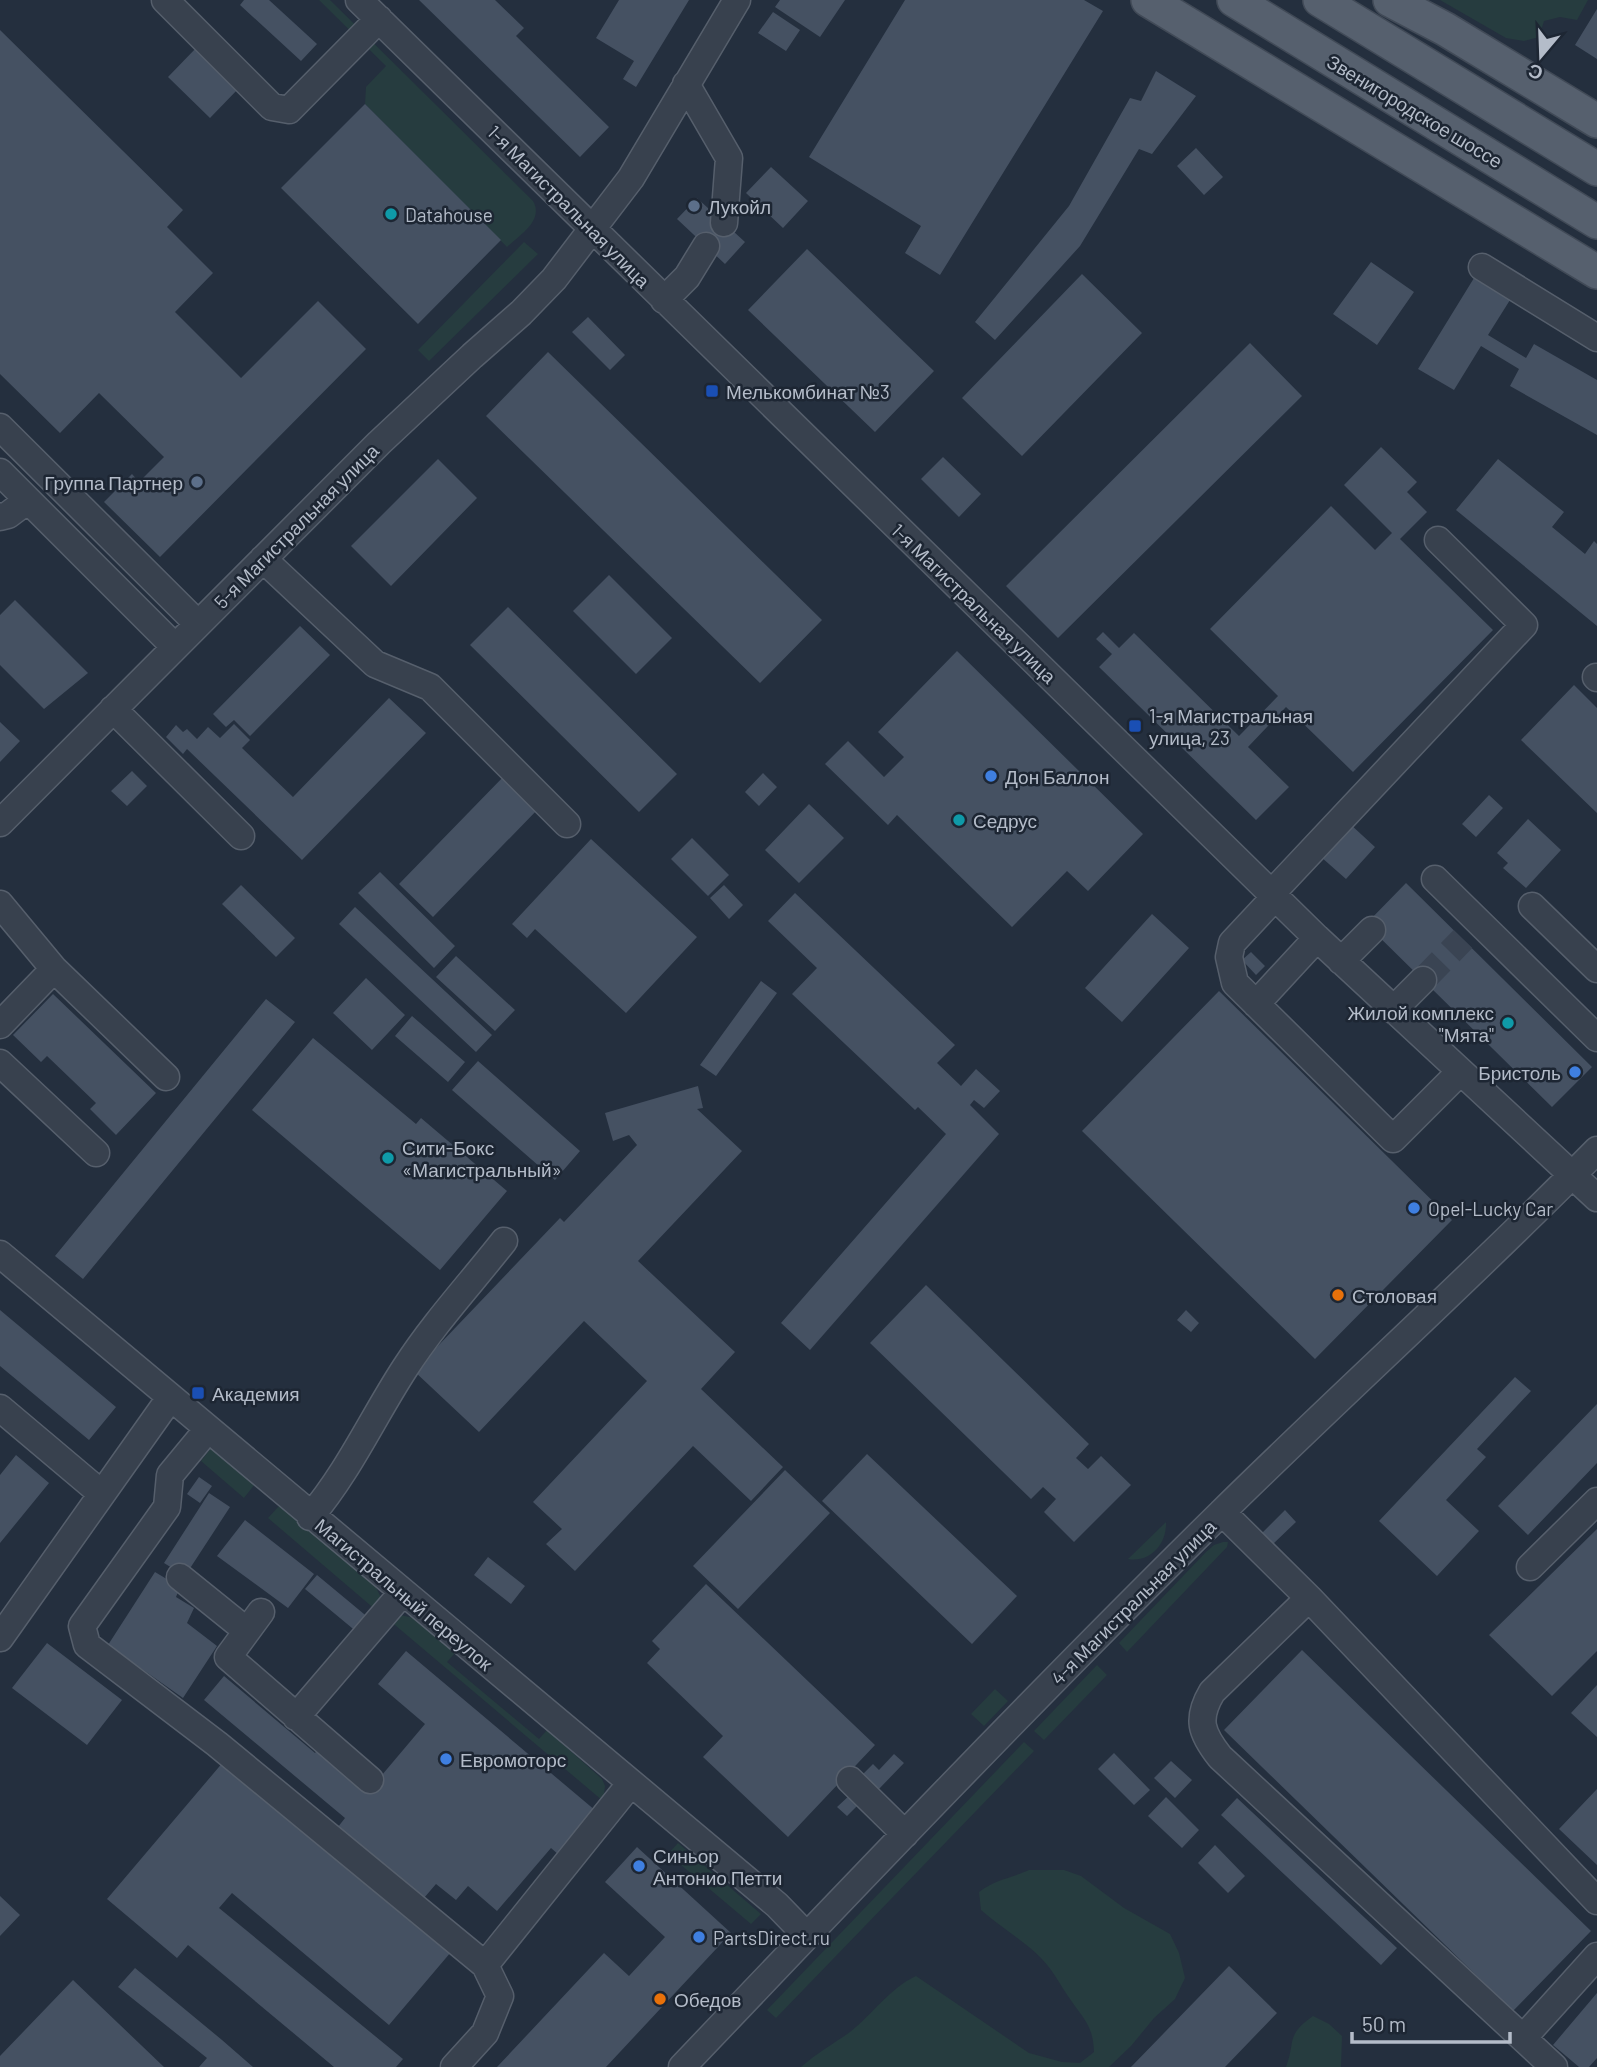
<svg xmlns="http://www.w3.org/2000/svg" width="1597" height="2067" viewBox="0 0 1597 2067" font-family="Barlow,sans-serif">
<rect width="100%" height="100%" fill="#242f3e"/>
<path fill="#263c3f" d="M319,0H330L533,201C544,220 521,234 507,247L365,104L366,87L386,66Z
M1440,0H1588L1577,20L1560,17L1544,21L1539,37L1524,41L1506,38Z
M524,242L538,254L429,361L418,350Z
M212,1447L255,1484L244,1498L201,1461Z
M280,1505L375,1585L381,1598L377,1611L268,1518Z
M1166,1522C1167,1544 1150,1563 1128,1559Z
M1223,1542H1228L1227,1547L1127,1652L1119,1643L1206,1552L1214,1545Z
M400,1615L414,1618L455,1653L447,1662L539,1739L547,1730L602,1779L605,1786L603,1801L389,1620Z
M1097,1665L1107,1675L1044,1740L1034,1731Z
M995,1689L1008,1701L984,1726L971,1714Z
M1024,1742L1034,1751L776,2018L767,2010Z
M678,1843L761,1914L751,1924L668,1854Z
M1029,1870H1064L1081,1876L1124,1908L1170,1934L1179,1953L1185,1978L1175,1999L1154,2018L1131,2046L1109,2067H801C817,2053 833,2044 850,2032C873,2014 890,1988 916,1976L1029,2053L1062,2062L1080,2063L1094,2052C1093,2025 1084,2020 1070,1999C1060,1985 1053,1970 1041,1958C1023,1940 1000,1927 981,1910L979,1892C996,1879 1009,1879 1029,1870Z
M1313,2016L1329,2024L1342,2036L1341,2067H1286C1296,2041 1285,2036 1313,2016Z"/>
<path fill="#455162" d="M244,0H269L317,44L301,61L240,5Z
M419,0H495L524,28L516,36L609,127L580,157Z
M619,0H689L636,87L623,79L634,61L596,38Z
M780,0H845L820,37L775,7Z
M905,0H1084L1103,11L940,275L905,253L921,226L809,157Z
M1597,9V59L1575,45Z
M773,12L800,30L786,51L758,33Z
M0,30L183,210L167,227L213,273L175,312L241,378L318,301L366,349L160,557L104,502L132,474L139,482L164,457L99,393L60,433L0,374Z
M197,47L239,88L210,118L168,77Z
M1156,71L1196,96L1152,154L1139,149L1080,246L995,340L975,322L1069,206L1130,98L1141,101Z
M365,104L501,240L418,324L281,188Z
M1196,148L1223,177L1204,195L1177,166Z
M771,167L808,201L783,228L746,193Z
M697,198L745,242L725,264L677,219Z
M807,249L934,371L875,432L748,310Z
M1371,262L1414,292L1377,345L1333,314Z
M1082,274L1142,333L1022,456L962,398Z
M1474,278L1510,300L1488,335L1526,358L1534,344L1597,380V435L1510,386L1519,369L1481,346L1454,390L1418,369Z
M588,317L625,355L610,370L572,332Z
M1250,343L1302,396L1058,638L1006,586Z
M548,352L822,620L760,683L486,416Z
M1381,447L1417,482L1407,492L1427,512L1400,539L1493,630L1353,772L1286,707L1248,747L1289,787L1256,820L1099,667L1112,654L1096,639L1103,632L1119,648L1134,633L1239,736L1278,696L1210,629L1331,506L1375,550L1392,533L1344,485Z
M943,457L981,494L959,517L921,479Z
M438,459L477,498L391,586L351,546Z
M1498,459L1564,512L1552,527L1585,554L1594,541L1597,544V626L1456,510Z
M609,575L672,638L636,674L573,611Z
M15,600L88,673L44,709L0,665V615Z
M508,607L677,774L639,812L470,645Z
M300,626L330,655L250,736L234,720L226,727L213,714Z
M957,651L1143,834L1088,891L1067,871L1012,927L897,815L888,825L825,764L848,741L884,777L904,757L878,732Z
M1574,685L1597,708V813L1521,740Z
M389,698L426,733L302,860L187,749L183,754L166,737L176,725L183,732L187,729L197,739L208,727L220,738L234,724L250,740L242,748L293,797Z
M0,722L20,741L0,762Z
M132,771L147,786L127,806L111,791Z
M763,773L777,787L759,806L745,792Z
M506,774L540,807L433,917L399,884Z
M1489,795L1503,808L1476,837L1462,824Z
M809,804L844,838L799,883L765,850Z
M1528,819L1561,850L1526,888L1503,868L1508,863L1497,853Z
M1350,824L1375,847L1346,879L1321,857Z
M692,838L729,875L708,896L671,859Z
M591,839L697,937L626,1013L535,929L527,938L512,924Z
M380,872L455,946L434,968L358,893Z
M1406,883L1592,1067L1552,1107L1366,924Z
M241,885L295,938L276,957L222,904Z
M724,885L743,905L729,919L710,898Z
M795,893L955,1045L937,1063L961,1086L976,1069L1000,1091L984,1108L974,1100L970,1105L999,1134L810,1350L781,1323L946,1134L918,1107L915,1110L792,994L817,968L768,921Z
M355,907L492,1035L476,1052L339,924Z
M1152,914L1189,948L1122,1022L1085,988Z
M1251,952L1265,966L1256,975L1242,960Z
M456,956L515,1010L495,1031L436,977Z
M366,978L405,1015L372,1050L333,1013Z
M761,981L777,993L716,1076L700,1065Z
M1219,991L1452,1220L1315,1359L1082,1131Z
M53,994L156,1093L116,1135L90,1109L96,1103L47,1056L41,1062L13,1035Z
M266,999L295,1022L83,1279L55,1256Z
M412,1016L465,1062L448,1082L395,1036Z
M313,1038L416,1124L421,1118L507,1191L440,1270L252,1110Z
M478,1061L580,1151L555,1180L452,1090Z
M698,1086L703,1108L697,1109L742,1151L638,1261L735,1352L701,1389L783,1467L751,1501L693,1446L575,1571L546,1544L562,1529L533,1502L647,1381L584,1321L479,1432L414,1371L560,1218L564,1222L637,1145L629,1135L613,1141L605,1113Z
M926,1285L1089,1444L1076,1458L1088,1469L1101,1456L1131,1485L1074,1542L1044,1512L1056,1499L1043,1487L1031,1499L870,1343Z
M0,1310L116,1407L89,1440L0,1366Z
M1186,1310L1199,1323L1191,1332L1177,1320Z
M1515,1377L1531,1391L1477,1449L1486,1457L1446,1500L1479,1531L1437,1576L1379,1521Z
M1597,1404V1463L1528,1535L1498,1506Z
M867,1454L1017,1596L972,1644L822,1501Z
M16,1455L49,1483L0,1543V1475Z
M785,1470L830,1513L738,1609L693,1566Z
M199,1477L212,1486L200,1503L187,1494Z
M209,1493L230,1507L185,1576L164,1563Z
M1285,1510L1296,1522L1273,1544L1262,1533Z
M245,1520L314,1574L288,1608L217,1556Z
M1597,1529V1651L1552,1696L1489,1635Z
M488,1557L525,1586L511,1604L474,1575Z
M155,1572L180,1587L176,1597L194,1608L187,1623L217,1646L183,1698L108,1645Z
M317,1575L370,1619L358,1633L305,1589Z
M706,1584L875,1745L788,1837L703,1757L723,1736L647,1663L660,1649L652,1641Z
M47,1643L122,1700L87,1745L12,1688Z
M1302,1650L1591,1931L1513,2011L1224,1730Z
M406,1651L596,1811L559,1855L551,1848L497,1911L468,1886L456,1900L436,1884L424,1898L338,1827L345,1818L204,1700L224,1676L315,1753L321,1746L371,1788L425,1724L378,1684Z
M1597,1685V1737L1571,1713Z
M1114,1753L1150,1790L1134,1805L1098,1769Z
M894,1754L904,1763L878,1790L862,1775L873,1764L879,1770Z
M224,1761L451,1952L389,2025L232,1893L219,1908L403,2059L396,2067H334L188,1945L177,1958L107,1899Z
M1171,1761L1192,1780L1175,1798L1154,1778Z
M1597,1789V1865L1559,1829Z
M851,1794L860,1803L847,1816L837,1807Z
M1166,1797L1199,1830L1182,1848L1148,1816Z
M1237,1798L1397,1948L1381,1965L1221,1815Z
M1215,1845L1245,1876L1228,1893L1198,1863Z
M637,1847L731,1933L606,2067H497L604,1953L629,1976L665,1937L605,1882Z
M0,1896L20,1915L0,1936Z
M1229,1966L1277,2013L1225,2067H1131Z
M135,1968L222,2040L253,2067H199L207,2058L118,1987Z
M73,1980L164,2067H0V2056Z
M1597,1993V2058L1589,2067H1579L1553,2045Z"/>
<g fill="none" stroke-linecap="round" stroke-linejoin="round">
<path stroke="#3a4453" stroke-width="26" stroke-dasharray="26 13" stroke-linecap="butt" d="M1423,980L1463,939"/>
<defs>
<path id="minor" d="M165,0L272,107L289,110L379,19
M359,0L1317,938L1597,1198
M686,84L729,158L724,223
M1482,267L1597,338
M664,300L687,277L706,246
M0,427L198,624
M0,472L175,647
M0,517L8,515L28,500
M263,559L375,664L430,687L567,824
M1596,677L1597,678
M113,709L241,836
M0,823L379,443L472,356L521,313L554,279L631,178L737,0
M1435,879L1597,1038
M1271,894L1524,625L1438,540
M1275,897L1232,943L1229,957L1235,983L1393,1139L1460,1072
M0,904L54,969L166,1077
M1532,906L1597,969
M1341,961L1372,930
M1256,1004L1317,938
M1393,1010L1423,980
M0,1025L54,969
M0,1063L96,1153
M0,1254L777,1905L807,1936
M0,1408L102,1494
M208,1429L170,1475L167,1507L82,1626L87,1645L217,1744L485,1965L500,1996L485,2033L454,2067
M1222,1512L1309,1598L1597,1901
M310,1517C349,1471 373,1417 405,1368C434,1323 471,1283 504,1241
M1530,1567L1597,1501
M180,1577L247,1631
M1309,1598L1212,1692C1196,1719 1201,1733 1220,1757L1554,2067
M261,1612L228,1657L370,1780
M0,1638L170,1398
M296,1717L403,1592
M850,1780L905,1834
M485,1965L631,1783
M1523,2038L1597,1956
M682,2067C860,1880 1038,1693 1222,1512C1346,1390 1475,1274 1597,1150"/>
<path id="major" d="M1148,0L1597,272
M1234,0L1597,222
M1320,0L1597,169
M1390,0L1445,29L1597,121"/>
</defs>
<use href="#minor" stroke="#565f6c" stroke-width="29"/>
<use href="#major" stroke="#414a57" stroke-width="36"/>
<use href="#minor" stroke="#38414e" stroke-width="26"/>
<use href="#major" stroke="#56606e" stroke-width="33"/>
</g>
<g fill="#5c6f8a" stroke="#1d2633" stroke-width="2.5">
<circle cx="694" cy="206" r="7"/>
<circle cx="197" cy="482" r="7"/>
</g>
<g fill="#0f9aa8" stroke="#1d2633" stroke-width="2.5">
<circle cx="391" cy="214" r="7"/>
<circle cx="959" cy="820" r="7"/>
<circle cx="1508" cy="1023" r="7"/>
<circle cx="388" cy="1158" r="7"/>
</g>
<g fill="#1a4fb4" stroke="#1d2633" stroke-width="2.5">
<rect x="705" y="384" width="14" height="14" rx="3.5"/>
<rect x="1128" y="719" width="14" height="14" rx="3.5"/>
<rect x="191" y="1386" width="14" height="14" rx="3.5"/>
</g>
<g fill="#3f7fe0" stroke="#1d2633" stroke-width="2.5">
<circle cx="991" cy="776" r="7"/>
<circle cx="1575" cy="1072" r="7"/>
<circle cx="1414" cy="1208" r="7"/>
<circle cx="446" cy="1759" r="7"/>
<circle cx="639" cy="1866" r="7"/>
<circle cx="699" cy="1937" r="7"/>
</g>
<g fill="#e8710a" stroke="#1d2633" stroke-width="2.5">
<circle cx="1338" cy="1295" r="7"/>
<circle cx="660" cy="1999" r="7"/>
</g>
<g text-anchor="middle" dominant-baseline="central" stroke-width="5" stroke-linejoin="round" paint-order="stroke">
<g font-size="19" fill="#b4bcc9" stroke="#1d2633">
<text transform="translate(1415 111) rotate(31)">Звенигородское шоссе</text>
<text transform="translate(569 206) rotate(45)">1-я Магистральная улица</text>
<text transform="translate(296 526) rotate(-45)">5-я Магистральная улица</text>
<text transform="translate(974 603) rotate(44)">1-я Магистральная улица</text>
<text transform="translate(404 1594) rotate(40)">Магистральный переулок</text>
<text transform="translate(1133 1602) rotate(-45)">4-я Магистральная улица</text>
</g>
<g font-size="19" fill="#b4bcc9" stroke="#1d2633" text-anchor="start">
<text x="708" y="206">Лукойл</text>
<text x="405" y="214">Datahouse</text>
<text x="726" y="391">Мелькомбинат №3</text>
<text x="183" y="482" text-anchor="end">Группа Партнер</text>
<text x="1149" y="715">1-я Магистральная<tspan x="1149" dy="22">улица, 23</tspan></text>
<text x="1005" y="776">Дон Баллон</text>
<text x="973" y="820">Седрус</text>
<text x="1494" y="1012" text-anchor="end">Жилой комплекс<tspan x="1494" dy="22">"Мята"</tspan></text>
<text x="1561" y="1072" text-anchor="end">Бристоль</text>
<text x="402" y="1147">Сити-Бокс<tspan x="402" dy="22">«Магистральный»</tspan></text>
<text x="1428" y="1208">Opel-Lucky Car</text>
<text x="1352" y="1295">Столовая</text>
<text x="212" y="1393">Академия</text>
<text x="460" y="1759">Евромоторс</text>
<text x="653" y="1855">Синьор<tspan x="653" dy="22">Антонио Петти</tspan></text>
<text x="713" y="1937">PartsDirect.ru</text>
<text x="674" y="1999">Обедов</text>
</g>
</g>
<g transform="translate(1541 56) rotate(199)" stroke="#1d2633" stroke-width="5" paint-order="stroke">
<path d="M0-5L12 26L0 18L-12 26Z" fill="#b4bcc9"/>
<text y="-10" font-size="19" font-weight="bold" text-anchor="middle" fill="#b4bcc9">С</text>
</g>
<path d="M1352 2032v10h158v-10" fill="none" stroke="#b4bcc9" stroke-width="3.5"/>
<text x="1362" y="2032" font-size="21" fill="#b4bcc9" stroke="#1d2633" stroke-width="5" paint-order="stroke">50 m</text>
</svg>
